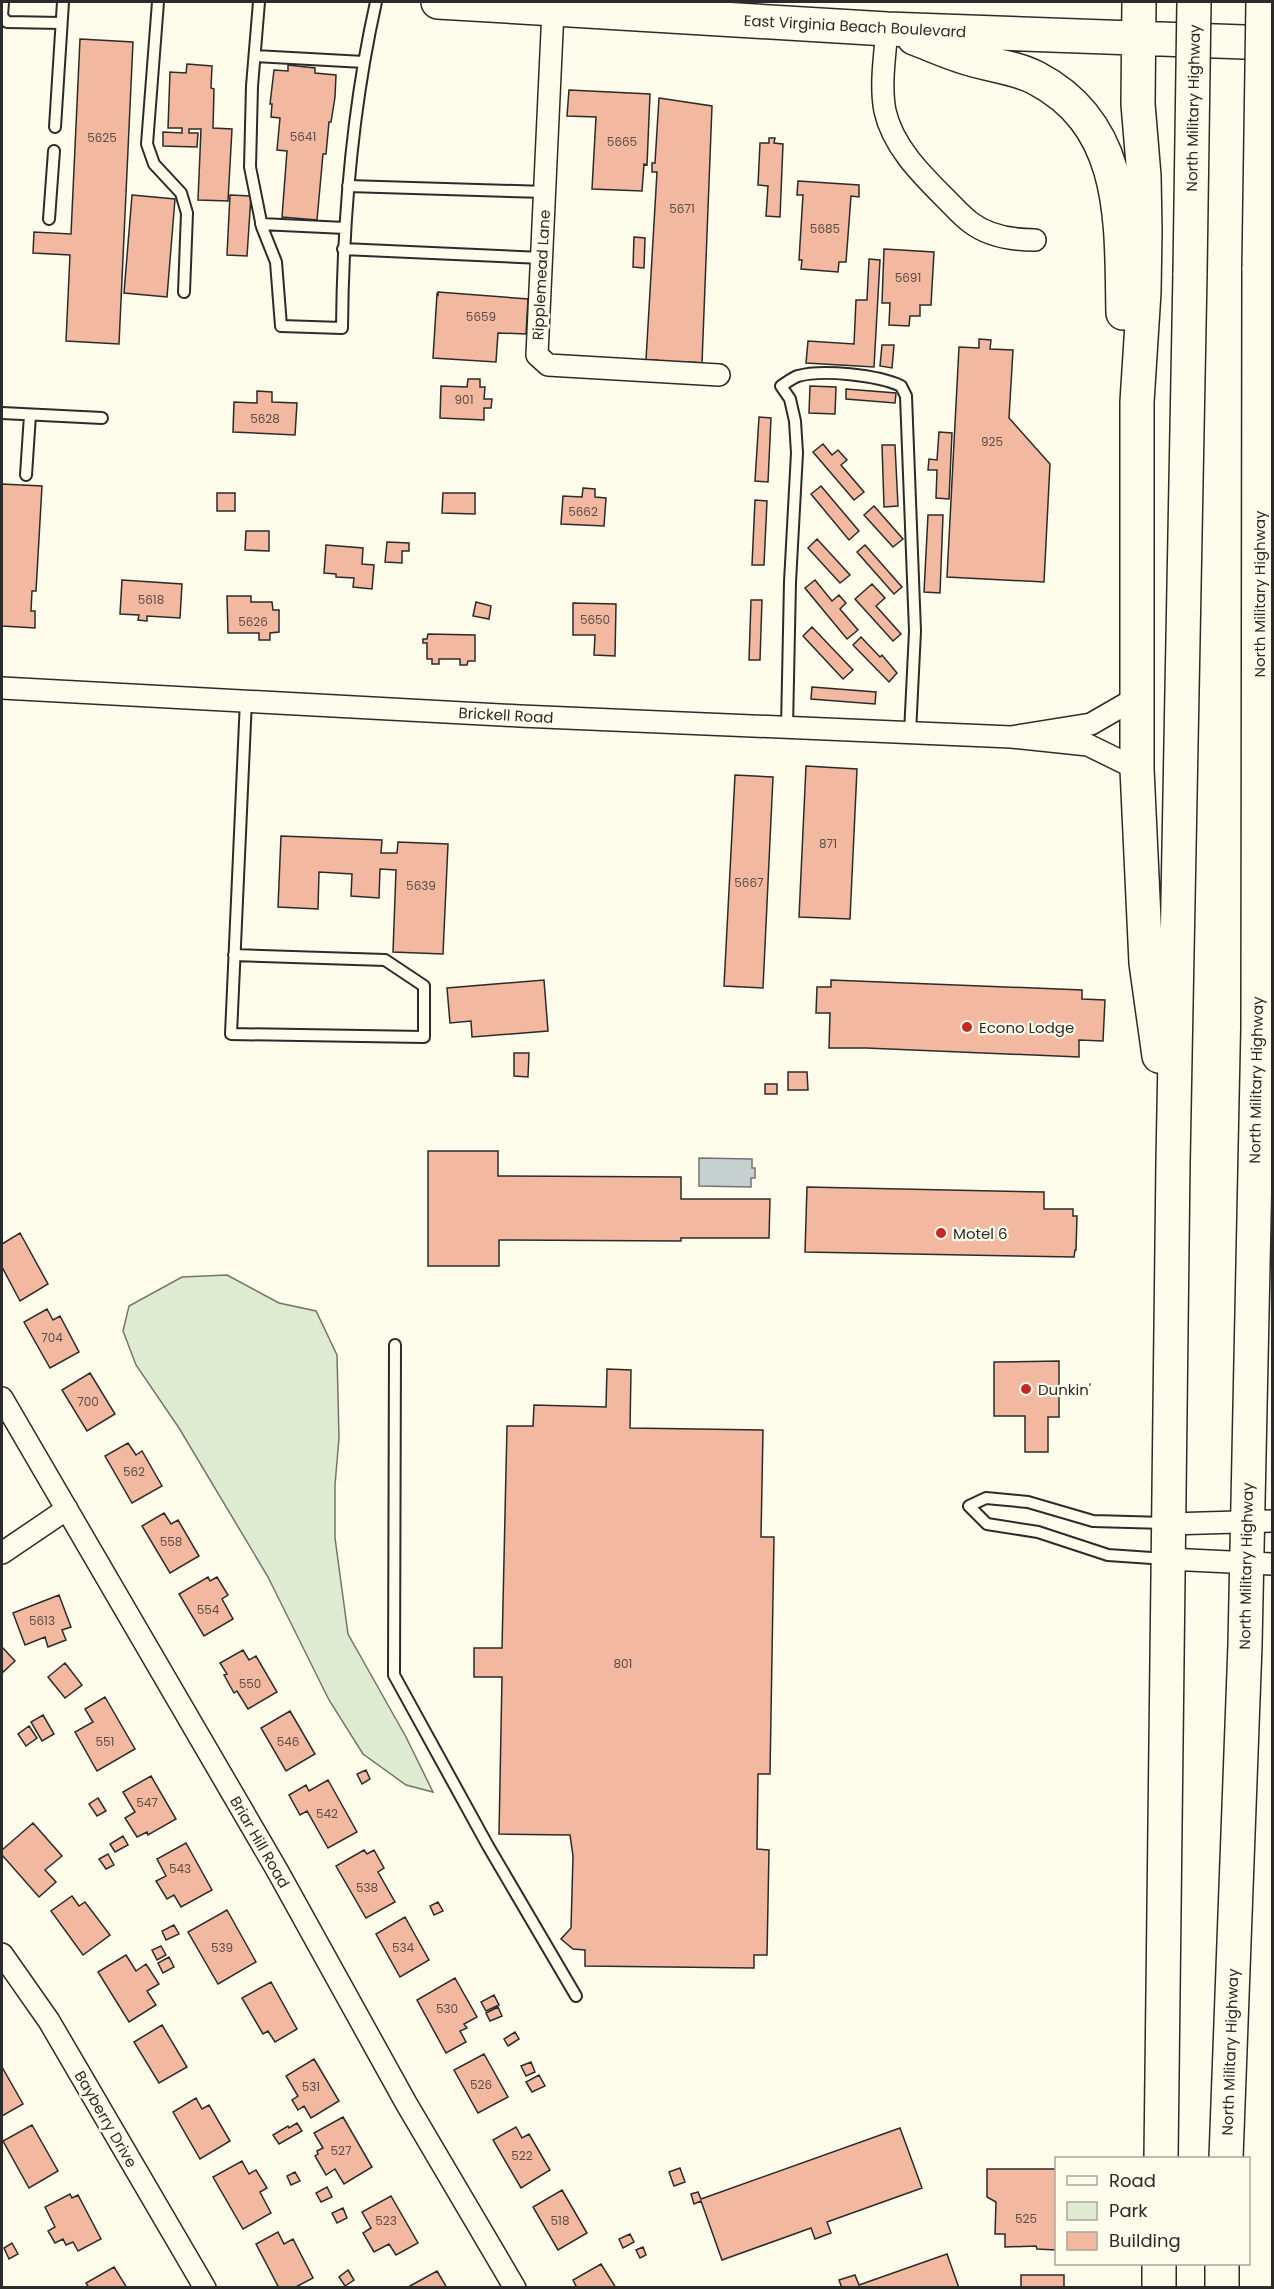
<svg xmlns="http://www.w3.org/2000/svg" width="1274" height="2289" viewBox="0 0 1274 2289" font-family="Poppins,sans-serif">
<rect width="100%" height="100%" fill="#fdfbea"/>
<path fill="#deebd1" stroke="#74746e" stroke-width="1.5" d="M227,1275L279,1303L316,1311L337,1355L339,1438L335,1485V1538L348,1634L406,1737L433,1792L406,1785L363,1754L329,1700L268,1577L179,1428L136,1365L123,1331L129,1306L182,1277Z"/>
<path fill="#c7d0d0" stroke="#74746e" stroke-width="1.5" d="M699,1158L752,1159V1168H755V1178H751V1187L699,1186Z"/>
<path fill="#f2b8a0" stroke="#2b2b2b" stroke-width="1.5" d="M80,39L133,42L119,344L66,341L70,255L33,253L34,232L71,234Z
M187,64L212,66L211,88L214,89L213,128L232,129L228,201L198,200L201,129H189V133H198L197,147L163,146V132L182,133V128H168L170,72L186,73Z
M288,65L315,68V73L336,75L335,97L331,122H329L326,154H323L317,220L282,217L287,151L277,150L280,118L271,117L272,104H270L274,70L288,71Z
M569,90L650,94L647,165L644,164L642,191L592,189L596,117L567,116Z
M659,98L712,106L702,363L689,362V368L657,366V360H646L657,172H652V163H655Z
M769,138H775L774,143L783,144L780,217L766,216L768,186L758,185L760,143H769Z
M798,181L859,185V197L851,196L846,262H839L838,272L801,269L802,260H799L803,195H797Z
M132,195L175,199L167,297L124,293Z
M230,195L251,196L247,256L227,255Z
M634,237L645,238L644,268L633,267Z
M884,249L934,252L931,305H920V316H910L909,326L889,325L890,303H882Z
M869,259L880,260L874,367L806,363L808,341L854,344L856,300H867Z
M438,292L528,299L526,334L498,333L496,362L433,358L437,294L438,295Z
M979,339L991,340L990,349L1013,350L1009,418L1050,464L1044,582L947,577L959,347L979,348Z
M882,345H894L892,368L880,366Z
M468,379H480V387H485L484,399H492L491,408H484V420L440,418L441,386L467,387Z
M810,386L836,387L835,414L809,413Z
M846,389L896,393L895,403L846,399Z
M257,391L272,392V402L297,403L295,435L233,432L234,402L257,403Z
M759,417L771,418L768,482L755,481Z
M939,432L952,433L949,499L936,498L937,470H928L929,459L937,460Z
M823,444L832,455L838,450L847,460L841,465L864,492L854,500L813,452Z
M882,445H895L898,506L884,507Z
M2,484L42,486L36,591H32L31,611H35V628L2,626Z
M821,486L859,531L849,540L811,494Z
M583,488L595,489V497L606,498L604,526L561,524L563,496L582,497Z
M217,493H235V511H217Z
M443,493H475V514L442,513Z
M755,500L767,501L764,565H752Z
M874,506L903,539L893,547L864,515Z
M928,515H943L940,593L924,592Z
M246,531H269V551L245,550Z
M817,539L850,575L840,583L808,548Z
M387,542L409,543V551H402V563L385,562Z
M326,545L363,548L362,564L374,565L372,589L353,587L354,578L336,577V574L324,573Z
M865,545L902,587L894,594L857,552Z
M122,580L182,584L180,618L147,616V621L138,620L139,615L120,614Z
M815,580L832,601L839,595L846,603L840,609L858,630L847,639L805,588Z
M872,584L885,598L876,606L901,634L893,641L855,599Z
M227,596H251V602H272L273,610H279V632L270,633V640H259V633H228Z
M751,600H762L760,660H749Z
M476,602L491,606L489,619L473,616Z
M573,603L616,604L615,656L594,655L595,635H573Z
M812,627L853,670L843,679L803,636Z
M428,634L475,635V661H468L467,665H460V659H439V664H432V659H427V643H423V639H427Z
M861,637L880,657L882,655L897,673L889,682L853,645Z
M812,687L876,692L875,704L811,699Z
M806,766L857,769L850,919L799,917Z
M735,775L773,777L763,988L724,986Z
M281,836L382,840L381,853H397L398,842L448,844L443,954L393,952L396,870L380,869L379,898L351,896L352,874L319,872L318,909L278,907Z
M544,980L548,1031L472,1037L471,1021L450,1023L447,988Z
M831,980L1082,990V999L1105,1000L1103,1041L1079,1040V1057L866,1048H829L830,1013H816L817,987H831Z
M514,1053H529L528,1077L514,1076Z
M788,1072H807L808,1090H788Z
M765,1084H777V1094H765Z
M428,1151H498V1176L681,1177V1199H770L769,1238H681V1241L499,1240V1266H428Z
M807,1187L1044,1192V1209H1073V1216H1077L1076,1250H1075L1074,1257L805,1252Z
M20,1233L48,1284L20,1301L2,1267V1244Z
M47,1309L53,1320L60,1316L79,1352L50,1368L24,1322Z
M1059,1361V1417H1048V1452H1025V1416H994V1362Z
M607,1369L631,1370L630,1428L763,1430L761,1537H774L770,1774H758L757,1849L769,1850L767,1955H754V1968L585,1966V1950L573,1949L561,1939L571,1928L573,1856L570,1835L499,1834L502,1677H474V1648H502L507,1426H533L534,1405L606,1407Z
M90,1373L115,1414L87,1431L62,1390Z
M128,1443L136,1455L142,1451L162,1486L132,1503L105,1456Z
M164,1513L171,1524L178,1520L199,1556L170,1573L142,1526Z
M208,1577L210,1581L217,1577L228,1595L222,1599L233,1619L204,1636L179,1594Z
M59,1595L71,1627L62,1630L66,1640L48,1647L45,1637L25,1645L13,1613Z
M2,1647L15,1661L2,1673Z
M243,1650L249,1660L256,1656L277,1692L248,1709L237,1691L234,1693L224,1675L227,1674L220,1663Z
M65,1663L82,1685L65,1698L48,1677Z
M105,1697L135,1749L97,1771L75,1732L93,1722L85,1709Z
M290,1711L315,1754L286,1771L261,1728Z
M43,1715L54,1734L42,1741L31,1722Z
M29,1726L37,1738L26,1746L18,1734Z
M366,1770L370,1779L362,1784L357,1774Z
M151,1776L176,1819L148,1835L147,1832L137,1837L125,1818L135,1812L123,1792Z
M328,1780L357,1832L328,1848L307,1811L300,1815L289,1795L306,1785L309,1791Z
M98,1798L106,1811L97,1816L89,1804Z
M33,1823L62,1856L45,1870L56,1882L39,1897L2,1855V1850Z
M123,1836L128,1845L115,1852L110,1844Z
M186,1843L212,1890L181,1907L174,1895L167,1899L156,1881L166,1876L157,1859Z
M364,1850L367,1854L374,1850L384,1868L378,1872L395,1902L366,1918L336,1866Z
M108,1854L114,1865L106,1869L99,1859Z
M72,1896L79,1906L85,1902L110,1935L83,1955L51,1911Z
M438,1902L443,1911L434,1915L430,1906Z
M227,1910L256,1962L218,1984L188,1932Z
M405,1917L429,1960L400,1977L376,1934Z
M174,1925L179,1934L166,1940L162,1931Z
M161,1946L166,1955L157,1960L152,1950Z
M126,1955L136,1971L146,1964L159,1984L147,1991L156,2005L129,2022L98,1972Z
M169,1957L174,1967L163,1973L158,1963Z
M455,1978L477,2017L464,2024L467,2028L460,2031L466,2042L446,2053L417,2000Z
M271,1982L297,2029L275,2042L268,2031L263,2034L242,1998Z
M494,1995L499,2005L486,2011L481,2002Z
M498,2007L502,2016L490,2021L486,2013Z
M162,2025L187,2067L159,2083L134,2042Z
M515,2032L519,2039L508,2046L504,2039Z
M484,2054L508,2097L478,2113L454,2070Z
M314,2059L339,2101L311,2118L304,2106L298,2110L292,2100L298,2096L286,2076Z
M531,2062L535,2072L526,2076L521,2066Z
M2,2067L23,2104L2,2116Z
M539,2075L545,2086L532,2092L526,2082Z
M196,2098L202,2109L209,2105L230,2141L200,2159L173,2112Z
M343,2117L372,2167L344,2184L335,2169L326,2175L315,2156L318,2154L317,2151L323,2148L314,2133Z
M297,2123L302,2131L279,2144L273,2135L288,2126L289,2128Z
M32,2125L58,2171L29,2188L3,2141Z
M516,2127L522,2138L529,2134L550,2170L521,2188L493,2140Z
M900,2128L922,2188L827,2222L831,2233L815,2239L811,2228L722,2260L701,2201L694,2204L691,2194L698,2192L701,2199Z
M242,2161L249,2174L256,2170L267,2188L260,2192L271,2213L243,2229L213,2177Z
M680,2168L685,2182L674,2186L669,2172Z
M987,2169H1056V2250L1037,2249L1036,2246L1005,2247V2234H995L996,2202L987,2197Z
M295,2172L300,2181L291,2185L287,2176Z
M327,2187L332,2197L321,2202L316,2193Z
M562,2190L587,2233L558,2250L533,2207Z
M70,2194L72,2198L78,2195L101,2239L78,2251L73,2242L66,2245L63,2239L55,2243L48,2231L55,2227L45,2207Z
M391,2196L418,2243L396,2255L389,2244L374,2252L363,2233L371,2228L362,2212Z
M343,2208L347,2218L337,2223L332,2213Z
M278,2232L284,2244L293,2239L313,2278L294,2288H279L256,2244Z
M630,2234L634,2242L623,2248L619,2239Z
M12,2243L18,2254L9,2259L4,2248Z
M643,2247L646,2255L640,2258L636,2250Z
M947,2254L959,2288H842L839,2280L855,2275L859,2285Z
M601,2264L616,2288H577L573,2280Z
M114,2267L127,2288H89L86,2283Z
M348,2270L354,2280L345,2286L339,2277Z
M437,2271L447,2288H412L410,2286Z
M1021,2275H1064V2288H1021Z"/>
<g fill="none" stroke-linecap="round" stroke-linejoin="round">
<defs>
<path id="service" d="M3,2L2,16L7,22L61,23
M158,2L147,144L154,164L181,193L187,213L184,292
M259,2L252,86L250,167L262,227L276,262L281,326L342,328C343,218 352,109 376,2
M255,56L364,62
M55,127L63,2
M348,186L545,192
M49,219L54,151
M261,224L345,228
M343,249L542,258
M2,413L102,418
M26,475L30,415
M787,727L790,582L797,453L795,421L790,399L781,386C786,383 792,378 798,376C822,369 878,375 901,386L906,396L915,631L910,733
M234,955L385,960L424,986V1037L231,1034L246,700
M395,1345L394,1675L488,1846L576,1996
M1165,1523L1093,1521L1028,1502L986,1498L969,1506L987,1524L1038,1532L1108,1555L1166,1559"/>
<path id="minor" d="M553,10L537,355L548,365L719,375
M887,29C885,55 880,85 885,111C893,147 922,175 947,200C954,207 962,216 970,222C988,236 1013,240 1035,240
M2,688L520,716L1011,737
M1136,698L1091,724L1011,737L1088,745L1137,769
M2,1398L277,1870L406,2103L515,2288
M1169,1524L1272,1521
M2,1553L67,1509
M1168,1559L1272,1564
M2,1954L49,2021L205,2288"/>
<path id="primary" d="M438,2L887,29L1272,43
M1139,2L1138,104L1144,176L1145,231L1144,292L1137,402V769L1146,963L1159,1056
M914,38C930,44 945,51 961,56C985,65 1013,66 1036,78C1128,126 1121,224 1123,313
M1161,2158L1173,1162L1190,273
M1226,2158L1245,1645L1258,1028L1259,268
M1159,2288V2264
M1222,2288V2264"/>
</defs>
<use href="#service" stroke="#2b2b2b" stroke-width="14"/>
<use href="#minor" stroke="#2b2b2b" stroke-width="24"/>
<use href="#primary" stroke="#2b2b2b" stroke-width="36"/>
<use href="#service" stroke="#fdfbea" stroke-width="10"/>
<use href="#minor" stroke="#fdfbea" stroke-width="21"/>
<use href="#primary" stroke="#fdfbea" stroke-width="33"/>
<defs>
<path id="primary-bridge" d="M1259,268L1263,2
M1190,273L1194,2"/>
</defs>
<use href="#primary-bridge" stroke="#2b2b2b" stroke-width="36" stroke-linecap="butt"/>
<use href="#primary-bridge" stroke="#fdfbea" stroke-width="33"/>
</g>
<g fill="#c62828" stroke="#fdfbea" stroke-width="2">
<circle cx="967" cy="1027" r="6"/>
<circle cx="941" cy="1233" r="6"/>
<circle cx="1026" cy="1389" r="6"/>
</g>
<g text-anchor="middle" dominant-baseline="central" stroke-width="4.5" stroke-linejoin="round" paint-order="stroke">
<g font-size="12" fill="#5d4e48">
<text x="303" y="136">5641</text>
<text x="102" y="137">5625</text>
<text x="622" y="141">5665</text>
<text x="682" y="208">5671</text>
<text x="825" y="228">5685</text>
<text x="908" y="277">5691</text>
<text x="481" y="316">5659</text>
<text x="464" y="399">901</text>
<text x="265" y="418">5628</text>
<text x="992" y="441">925</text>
<text x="583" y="511">5662</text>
<text x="151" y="599">5618</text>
<text x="595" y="619">5650</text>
<text x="253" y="621">5626</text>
<text x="828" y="843">871</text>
<text x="749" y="882">5667</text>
<text x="421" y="885">5639</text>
<text x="52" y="1337">704</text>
<text x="88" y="1401">700</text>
<text x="134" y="1471">562</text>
<text x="171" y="1541">558</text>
<text x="208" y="1609">554</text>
<text x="42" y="1620">5613</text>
<text x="623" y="1663">801</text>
<text x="250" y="1683">550</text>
<text x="105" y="1741">551</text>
<text x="288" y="1741">546</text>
<text x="147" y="1802">547</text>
<text x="327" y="1813">542</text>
<text x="180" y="1868">543</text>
<text x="367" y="1887">538</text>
<text x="222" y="1947">539</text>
<text x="403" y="1947">534</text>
<text x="447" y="2008">530</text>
<text x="481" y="2084">526</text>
<text x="311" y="2086">531</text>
<text x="341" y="2150">527</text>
<text x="522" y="2155">522</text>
<text x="1026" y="2218">525</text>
<text x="386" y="2220">523</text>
<text x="560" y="2220">518</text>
</g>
<g font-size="15" fill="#2b2b2b" stroke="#fdfbea">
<text transform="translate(855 26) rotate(3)">East Virginia Beach Boulevard</text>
<text transform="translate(1193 108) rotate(-89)">North Military Highway</text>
<text transform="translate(541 275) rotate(-87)">Ripplemead Lane</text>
<text transform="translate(1259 594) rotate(-90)">North Military Highway</text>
<text transform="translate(506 715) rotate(3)">Brickell Road</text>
<text transform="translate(1256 1080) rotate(-89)">North Military Highway</text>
<text transform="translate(1246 1566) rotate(-89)">North Military Highway</text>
<text transform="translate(260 1842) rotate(60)">Briar Hill Road</text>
<text transform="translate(1230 2052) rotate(-88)">North Military Highway</text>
<text transform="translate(106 2119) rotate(60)">Bayberry Drive</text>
</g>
<g font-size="15" fill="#2b2b2b" stroke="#fdfbea" text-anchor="start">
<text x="979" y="1027">Econo Lodge</text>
<text x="953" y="1233">Motel 6</text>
<text x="1038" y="1389">Dunkin'</text>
</g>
</g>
<rect width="1274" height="2289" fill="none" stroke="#2b2b2b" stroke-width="6"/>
<rect x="1055" y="2157" width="195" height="108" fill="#fdfbea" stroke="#a9a89e" stroke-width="1.5"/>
<rect x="1067" y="2176" width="30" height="9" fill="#fdfbea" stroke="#a9a89e" stroke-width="1.5"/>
<text x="1109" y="2187" font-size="18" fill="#2b2b2b">Road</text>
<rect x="1067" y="2202" width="30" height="18" fill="#deebd1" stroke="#a9a89e" stroke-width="1.5"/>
<text x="1109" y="2217" font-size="18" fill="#2b2b2b">Park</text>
<rect x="1067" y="2232" width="30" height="18" fill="#f2b8a0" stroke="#a9a89e" stroke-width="1.5"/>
<text x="1109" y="2247" font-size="18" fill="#2b2b2b">Building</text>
</svg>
